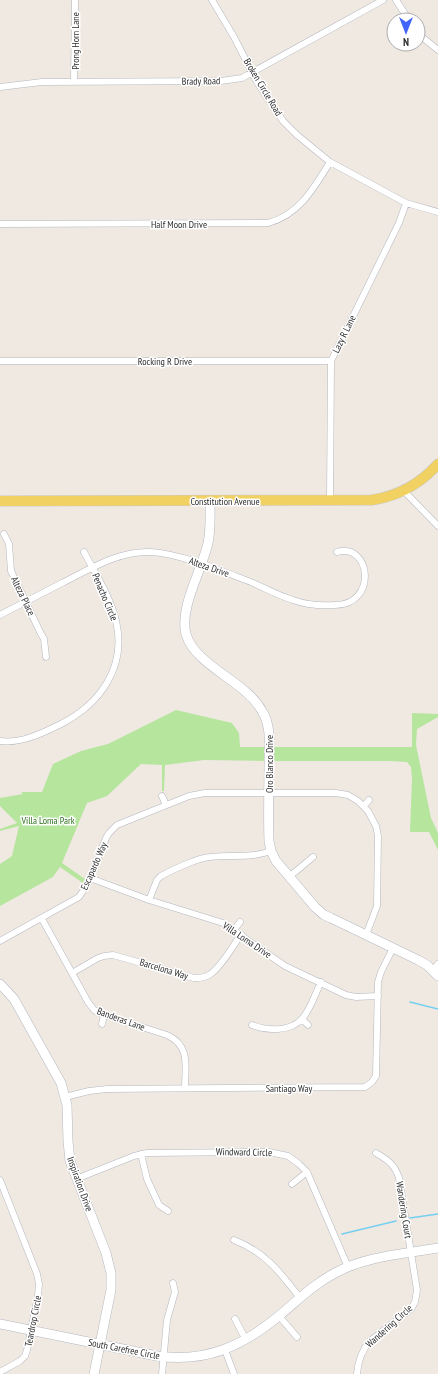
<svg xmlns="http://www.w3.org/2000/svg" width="438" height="1374" viewBox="0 0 438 1374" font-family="'PT Sans Narrow',sans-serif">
<rect width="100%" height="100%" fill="#efe9e1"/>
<path fill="#b6e59e" d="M176,710L232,723L239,733L240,747H265V761L204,760L165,765L164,791H162V765L141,764L107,796L87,803L62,863L85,879L83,883L60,867L53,877L0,906V864L12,856L19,826L0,831V829L17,823L0,806V798L23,794L21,792H42L53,764L81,751L108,744Z
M412,713L438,714V717L417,729L416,745L431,818L438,833V850L429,832H410L412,779L411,767L407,762L391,761H273V747H412Z"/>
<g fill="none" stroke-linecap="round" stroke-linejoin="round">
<path stroke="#75cff0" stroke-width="1.5" d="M410,1002L438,1009
M410,1218L438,1214
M342,1234L396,1221"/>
<defs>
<path id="street" d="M212,0L234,37L257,82L283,121L297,135L330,162L406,203L438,212
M396,0L409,20
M418,33L422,37L438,50
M74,81L75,0
M0,87L42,82L221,81L242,78L383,0
M0,224L268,223C299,215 314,188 330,162
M0,361H331
M404,491L438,526
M330,500L331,361L399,223L406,203
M4,534L9,544L11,571L41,634L44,639L46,657
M0,615C21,604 41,594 62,583C90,569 118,551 150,552C177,553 217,569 243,579C260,585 276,595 293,600C307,605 321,606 335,605C378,605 371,542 337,552
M0,741C20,744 43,733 61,724C100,704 127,667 116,621C111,598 95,573 84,552
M162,796L166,805
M364,806L369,800
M289,877L313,857
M90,878L149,900L223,923L285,966L346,995L356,997L378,996
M149,900L157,880L161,876C172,870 197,858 210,857C233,854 248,859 271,851
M42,919L88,1002L94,1010L104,1015L167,1035C191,1046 185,1067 185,1088
M234,930L240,922
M0,941L79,897L88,883L106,838L109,833L117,825L189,796L205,793H336L348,795L358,801L368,811L376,826L378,836L377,906L366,935
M433,970L438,964
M72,973L98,958L104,956L113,955L194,978C199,978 205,978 209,975C220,969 234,945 241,934
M302,1019L308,1025
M102,1024L104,1015
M252,1025C267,1031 290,1032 302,1019C311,1009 315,994 321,982
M65,1097L89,1091L107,1089L365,1087L372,1082L376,1076L378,982L381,972L393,948
M141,1154L147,1179L159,1205L168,1211
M76,1179L134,1156L147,1153L269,1152L288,1156L299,1164L307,1172L348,1267
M0,1180L37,1274L39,1284L38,1296L27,1350L25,1356L20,1361L0,1372
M292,1184L307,1172
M234,1240C265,1252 280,1272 300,1298
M279,1316L297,1337
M235,1319L246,1340
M225,1350L234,1374
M162,1374L167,1320L175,1292L173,1283
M357,1374C358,1361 361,1351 370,1341L411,1309L415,1302L417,1290L399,1178C395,1165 388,1160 376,1153"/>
<path id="secondary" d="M210,501C210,515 211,529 208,543C202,570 179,608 186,634C195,666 246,681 262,711C272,727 269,747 269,764C269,790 268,815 269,841L271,851L276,861L315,907L324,915L331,918L418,960L427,965L438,976
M0,984L14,999L61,1083L67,1105L68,1141L70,1161L106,1253L111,1273V1290L94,1374
M0,1324L157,1356C206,1363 243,1346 280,1315C298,1300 314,1284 335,1273C366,1256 404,1254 438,1248"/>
<path id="primary" d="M0,501L372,500C399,496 420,484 438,464"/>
</defs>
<use href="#street" stroke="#b4b7c1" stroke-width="7"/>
<use href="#secondary" stroke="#b4b7c1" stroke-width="10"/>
<use href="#primary" stroke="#c9c9c9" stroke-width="11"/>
<use href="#street" stroke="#fff" stroke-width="6"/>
<use href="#secondary" stroke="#fff" stroke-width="9"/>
<use href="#primary" stroke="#f2d163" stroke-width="10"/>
</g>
<g text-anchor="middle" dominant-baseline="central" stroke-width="3" stroke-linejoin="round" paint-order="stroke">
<g font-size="10" fill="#2e2e2e" stroke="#fff">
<text transform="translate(75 41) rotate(-90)">Prong Horn Lane</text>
<text transform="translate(201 81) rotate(-1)">Brady Road</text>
<text transform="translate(263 87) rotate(59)">Broken Circle Road</text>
<text x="179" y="224">Half Moon Drive</text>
<text transform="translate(344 334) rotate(-64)">Lazy R Lane</text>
<text x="165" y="361">Rocking R Drive</text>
<text x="225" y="501">Constitution Avenue</text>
<text transform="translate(209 567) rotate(19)">Alteza Drive</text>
<text transform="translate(23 596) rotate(64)">Alteza Place</text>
<text transform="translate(105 597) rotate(67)">Penacho Circle</text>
<text transform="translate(269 764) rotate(-90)">Oro Blanco Drive</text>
<text transform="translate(94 866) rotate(-66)">Escapardo Way</text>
<text transform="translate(247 940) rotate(34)">Villa Loma Drive</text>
<text transform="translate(164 969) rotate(17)">Barcelona Way</text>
<text transform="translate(121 1019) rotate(20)">Banderas Lane</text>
<text x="289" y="1088">Santiago Way</text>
<text transform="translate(244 1152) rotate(1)">Windward Circle</text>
<text transform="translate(80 1184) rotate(70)">Inspiration Drive</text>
<text transform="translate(404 1210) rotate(81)">Wandering Court</text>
<text transform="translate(33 1321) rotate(-79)">Teardrop Circle</text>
<text transform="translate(389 1326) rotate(-42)">Wandering Circle</text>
<text transform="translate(124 1349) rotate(11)">South Carefree Circle</text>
</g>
<g font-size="10" fill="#2c6e1b" stroke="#fff">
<text x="48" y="820">Villa Loma Park</text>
</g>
</g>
<g transform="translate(406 32) rotate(180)"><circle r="19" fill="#ffffff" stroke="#ababab"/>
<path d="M0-3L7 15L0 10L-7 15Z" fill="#4264fb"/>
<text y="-6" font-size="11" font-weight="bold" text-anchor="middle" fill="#2e2e2e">N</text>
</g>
</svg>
